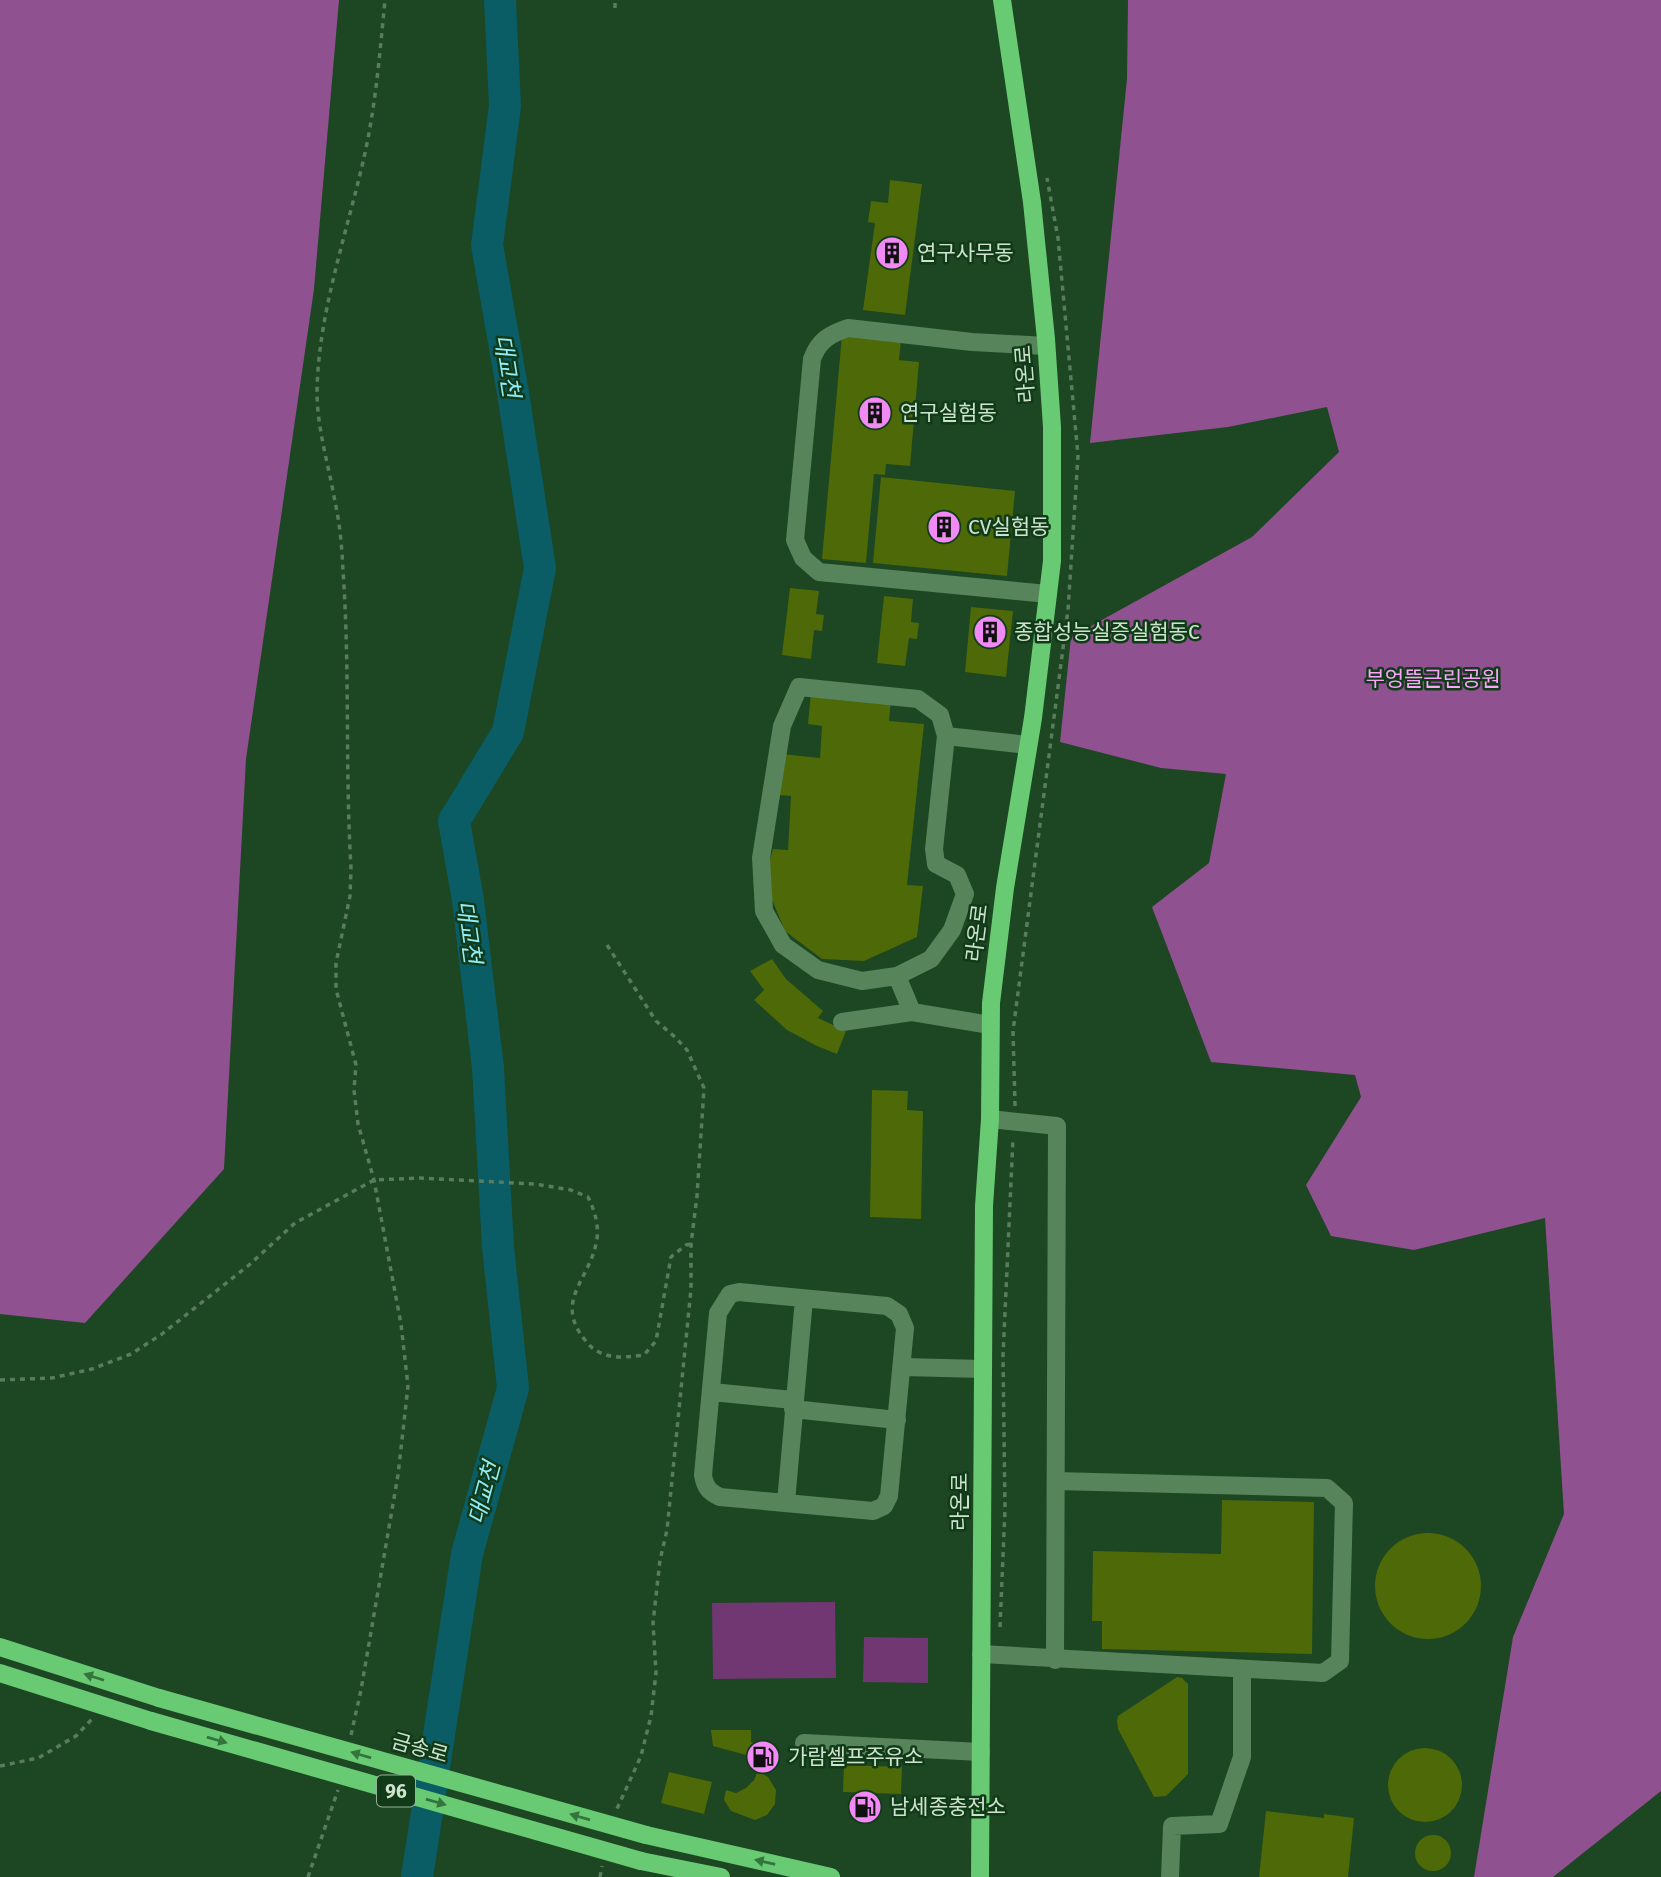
<svg xmlns="http://www.w3.org/2000/svg" width="1661" height="1877" viewBox="0 0 1661 1877" font-family="'Fira Sans','Noto Sans KR',sans-serif">
<rect width="100%" height="100%" fill="#1d4622"/>
<path fill="#703772" d="M835,1602L836,1678L713,1679L712,1603Z
M864,1637L928,1638V1683L863,1682Z"/>
<path fill="#8f5190" d="M0,0H339L314,289L246,759L224,1169L85,1323L0,1314Z
M1128,0H1661V1791L1553,1877H1474L1513,1637L1564,1514L1545,1218L1414,1250L1331,1236L1306,1185L1361,1097L1355,1075L1211,1062L1152,907L1209,863L1226,774L1161,768L1060,742L1071,637L1252,537L1339,452L1327,407L1228,427L1090,443L1127,79Z"/>
<g fill="none" stroke-linecap="round" stroke-linejoin="round">
<path stroke="#0a5c65" stroke-width="32" d="M417,1877L467,1554L513,1388L498,1247L488,1068L468,900L454,821L508,732L540,568L513,393L487,245L505,106L500,0"/>
</g>
<path fill="#4d6908" d="M890,180L922,184L905,315L863,310L875,223L868,222L871,201L888,203Z
M842,335L901,340L899,360L919,362L910,466L886,464L885,475L874,474L866,563L822,559Z
M881,477L1015,491L1007,576L873,563Z
M790,588L819,591L816,614L824,615L822,631L814,630L811,659L782,655Z
M884,596L913,599L911,622L919,623L917,639L909,638L905,666L877,663Z
M971,607L1013,611L1006,677L965,672Z
M811,692L891,700L889,721L924,724L907,885L923,886L917,937L864,961L822,959L785,931L764,880L773,849L788,850L791,796L779,795L782,754L820,758L822,726L808,724Z
M772,959L786,979L823,1011L818,1018L846,1031L837,1054L817,1046L787,1030L754,1000L764,990L750,971Z
M872,1090L908,1091L907,1110L923,1111L921,1219L870,1217Z
M1222,1500L1314,1502L1312,1654L1102,1649V1621H1092L1093,1551L1221,1554Z
M1375 1586a53 53 0 1 1 106 0a53 53 0 1 1-106 0Z
M1177,1677L1182,1678L1188,1684V1774L1166,1796L1154,1797L1118,1729L1117,1721L1118,1716Z
M711,1730H751V1742L764,1746L761,1759L713,1746Z
M1388 1785a37 37 0 1 1 74 0a37 37 0 1 1-74 0Z
M844,1765L902,1767L901,1794L843,1792Z
M758,1771L768,1777L776,1790L775,1804L767,1815L755,1820L731,1811L724,1800L726,1790L736,1793L746,1788L754,1780Z
M669,1772L712,1782L704,1814L661,1803Z
M1266,1811L1324,1818V1814L1354,1818L1348,1877H1259Z
M1415 1853a18 18 0 1 1 36 0a18 18 0 1 1-36 0Z"/>
<g fill="none" stroke-linecap="round" stroke-linejoin="round">
<path stroke="#5a7c5d" stroke-width="3.5" stroke-dasharray="5 5" stroke-linecap="butt" d="M615,8V0
M607,945L656,1021L675,1037L687,1050L704,1088L697,1196L691,1244V1289L667,1530L660,1560L653,1623L656,1673L651,1716L641,1756L616,1811
M1015,1106L1013,1031L1068,610L1078,456L1058,238L1047,178
M0,1380L52,1378L92,1369L131,1354L162,1334L249,1265L295,1223L374,1180L420,1178L535,1184L571,1190L588,1197C595,1211 600,1228 596,1244C588,1281 554,1302 585,1340C600,1360 621,1358 644,1355L656,1341L671,1257L686,1245L691,1244
M1000,1627L1005,1509L1003,1356L1013,1138
M351,1735L361,1690L398,1475L408,1386L401,1324L374,1180L358,1124L354,1090L356,1065L336,989V963L350,896L351,868C345,769 350,670 343,571C342,548 340,524 335,502C329,466 317,429 317,392C318,313 348,230 365,153C376,102 380,51 385,0
M0,1766L38,1758L76,1736L92,1719
M308,1877L338,1790
M600,1877L602,1866"/>
<path stroke="#57845a" stroke-width="18" d="M1046,346L972,342L848,328C830,334 819,340 812,359L795,540L803,558L819,572L1048,594
M946,736L934,849L936,864L957,875L965,894L952,930L931,959L897,976L862,981L818,970L783,945L764,911L761,858L782,726L799,687L918,699L940,715L946,736L1028,745
M897,976L912,1012
M842,1022L912,1012L990,1025
M990,1119L1057,1126L1055,1660
M739,1292L887,1306L899,1314L905,1328L889,1496L884,1506L873,1511L720,1497C709,1492 705,1487 703,1475L718,1313L730,1294Z
M903,1367L983,1369
M712,1392L793,1400
M793,1409L897,1420
M786,1502L804,1299
M981,1654L1323,1673L1340,1661L1344,1503L1327,1488L1056,1481
M804,1743L981,1752
M1170,1877L1172,1826L1219,1824L1242,1757V1669"/>
<path stroke="#69ca74" stroke-width="18" d="M0,1647L159,1698
M0,1673L151,1721
M646,1835L831,1877
M641,1861L721,1877
M980,1877L984,1206L990,1119L991,1003L1005,888L1033,718L1052,561V427L1046,339L1032,202L1002,0"/>
<path stroke="#69ca74" stroke-width="18" d="M159,1698L646,1835
M151,1721L641,1861"/>
</g>
<defs><path id="oneway-solid" d="M-6-.8H1V-3.2L6.5 0L1 3.2V.8H-6Z" transform="scale(1.75)"/></defs>
<g fill="#34743d">
<use href="#oneway-solid" transform="translate(94 1677) rotate(-162)"/>
<use href="#oneway-solid" transform="translate(217 1740) rotate(16)"/>
<use href="#oneway-solid" transform="translate(361 1755) rotate(-164)"/>
<use href="#oneway-solid" transform="translate(436 1802) rotate(16)"/>
<use href="#oneway-solid" transform="translate(580 1817) rotate(-164)"/>
<use href="#oneway-solid" transform="translate(765 1862) rotate(-167)"/>
</g>
<defs>
<symbol id="building-disc" viewBox="-11 -11 22 22"><circle r="9.5" fill="#f18af4" stroke="#113b18"/><path d="M-4-6H4V6H1V3H-1V6H-4ZM-2.5-4.3h1.7v1.8h-1.7ZM.8-4.3h1.7v1.8H.8ZM-2.5-1h1.7V.8h-1.7ZM.8-1h1.7V.8H.8Z" fill="#111"/></symbol>
<symbol id="fuel-disc" viewBox="-11 -11 22 22"><circle r="9.5" fill="#f18af4" stroke="#113b18"/><path d="M-5.5-6h7V0h2V4h1.3V-2.5L3-4.5l.8-.8L6-3V5H2.5V1h-1V6h-7ZM-4.2-4.7v3.2H.2V-4.7Z" fill="#111"/></symbol>
</defs>
<g fill-rule="evenodd">
<use href="#building-disc" x="873" y="234" width="38" height="38"/>
<use href="#building-disc" x="856" y="394" width="38" height="38"/>
<use href="#building-disc" x="925" y="508" width="38" height="38"/>
<use href="#building-disc" x="971" y="613" width="38" height="38"/>
<use href="#fuel-disc" x="744" y="1738" width="38" height="38"/>
<use href="#fuel-disc" x="846" y="1788" width="38" height="38"/>
</g>
<g text-anchor="middle" dominant-baseline="central" stroke-width="5" stroke-linejoin="round" paint-order="stroke">
<rect fill="#113b18" stroke="#95b197" stroke-width="2" x="377" y="1775.5" width="38" height="31" rx="5"/>
<g font-size="19" font-weight="bold" fill="#cde3ce">
<text x="396" y="1791">96</text>
</g>
<g font-size="21" fill="#cde3ce" stroke="#113b18" text-anchor="start">
<text x="917" y="253">연구사무동</text>
<text x="900" y="413">연구실험동</text>
<text x="968" y="527">CV실험동</text>
<text x="1014" y="632">종합성능실증실험동C</text>
<text x="788" y="1757">가람셀프주유소</text>
<text x="890" y="1807">남세종충전소</text>
</g>
<g font-size="21" fill="#cde3ce" stroke="#113b18">
<text transform="translate(1025 374) rotate(-94)">라온로</text>
<text transform="translate(977 933) rotate(-83)">라온로</text>
<text transform="translate(960 1502) rotate(-90)">라온로</text>
<text transform="translate(420 1748) rotate(16)">금송로</text>
</g>
<g font-size="21" fill="#faa4fb" stroke="#113b18">
<text x="1433" y="679">부엉뜰근린공원</text>
</g>
<g font-size="23" font-style="italic" fill="#90ecf8" stroke="#113b18">
<text transform="translate(507 366) rotate(81)">대교천</text>
<text transform="translate(469 932) rotate(82)">대교천</text>
<text transform="translate(484 1493) rotate(-75)">대교천</text>
</g>
</g>
</svg>
